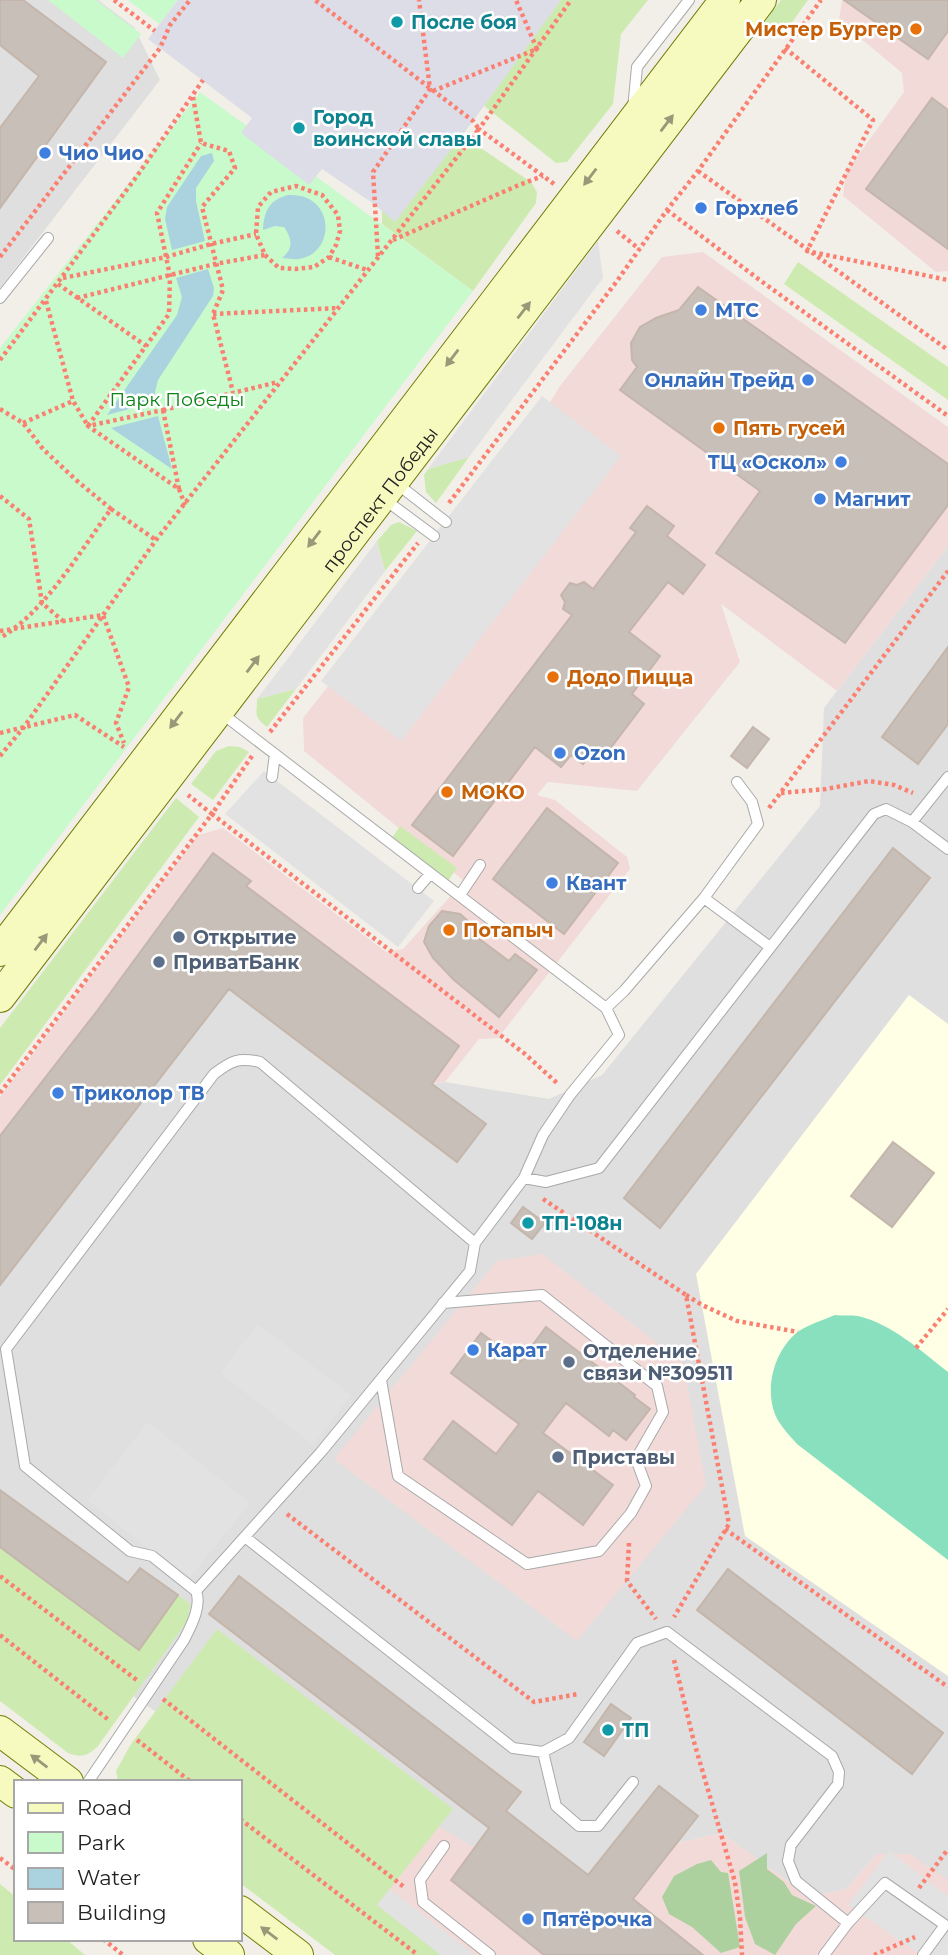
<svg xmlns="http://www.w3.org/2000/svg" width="948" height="1955" viewBox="0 0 948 1955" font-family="Montserrat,sans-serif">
<rect width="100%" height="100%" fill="#f2efe9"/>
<path fill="#e0dfdf" d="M0,0H98L134,27L160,80L0,288Z
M948,546V1880L877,1854L846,1889L810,1897L721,1833L678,1843L598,1944L178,1727L117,1685L0,1597V1222L221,930L419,1086L445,1082L549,1099L602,1075L820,806L824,708Z"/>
<path fill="#f2dad9" d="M842,0H948V271L936,272L843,196L846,172L904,92L902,73L839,20Z
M703,252L948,427V546L837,691L721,604L740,662L637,791L548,782L537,795L555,800L627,857L630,869L498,1038L479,1039L445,1082L419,1086L221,930L0,1222V1097L198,835L223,828L386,952L403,949L464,881L304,751L303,718L546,409L560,386L662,257Z
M542,1254L683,1363L706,1485L577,1641L334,1459L497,1261Z
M416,1813L475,1848L600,1943L678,1843L721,1833L810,1897L846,1889L877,1854H910L948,1880V1955H387L345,1924Z"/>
<path fill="#ffffe5" d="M909,995L948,1024V1676L745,1536L696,1274Z"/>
<path fill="#cdebb0" d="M436,0H648L621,34L613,104L567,162L556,163L444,74Z
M781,0H808L782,36L764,23Z
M457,132L531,182L537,192L536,203L473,291L382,224V204Z
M798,262L948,367V400L784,284Z
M469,457L436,503L426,492L424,475L428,469Z
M399,522L417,531L385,571L377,541L391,525Z
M296,689L267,727C253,716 257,715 257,699Z
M229,746L240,747L249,752L213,800L191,784L216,751Z
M176,798L199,817L0,1085V1028Z
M400,826L457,868L448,881L392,838Z
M0,1547L139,1649L178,1595L190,1604L188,1620L98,1746C88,1756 81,1758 68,1753L0,1701Z
M217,1629L453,1809L377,1905L441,1955H335L240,1883V1782H118L116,1771L131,1744Z
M0,1884L16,1897V1939H66L85,1955H0Z"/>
<path fill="#add19e" d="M767,1853V1869L784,1882L792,1895L816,1906L796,1924L775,1955L755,1944L745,1917L739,1871Z
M711,1860L721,1872L728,1873L740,1947L721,1953L692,1927L669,1914L662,1897L674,1876L697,1864Z"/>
<path fill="#c8facc" d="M48,0H96L141,34L123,58Z
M128,0H178L159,24Z
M200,92L473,291L0,915V348Z"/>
<path fill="#88e0be" d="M835,1315C842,1316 851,1315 858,1316C892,1324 921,1351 948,1372V1560L797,1444C791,1437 784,1430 779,1422C762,1394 773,1350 799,1331C810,1324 823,1320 835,1315Z"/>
<path fill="#e2e2e2" d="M598,241L603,278L469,457L428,469Z
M542,396L621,456L401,741L321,681Z
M377,541L385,571L296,689L257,699Z
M264,771L434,901L398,947L225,814Z
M258,1324L351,1395L313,1445L220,1373Z
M148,1422L250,1503L188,1580L87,1500Z
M889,1851L948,1896V1955H921L848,1905Z
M390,1889L475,1955H441L377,1905Z"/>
<path fill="#dddde8" d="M178,0H561L473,121L395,222L374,204L322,169L309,185L241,133L252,118L148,39Z"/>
<path fill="#aad3df" d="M212,153L214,161L196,188V201L205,241L172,250L165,219L167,207L201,156Z
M288,195C335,192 337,253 299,259C294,260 287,258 282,258C294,248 292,239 284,227L275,226L263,230C264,211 269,200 288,195Z
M208,269L214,288L213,296L158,380L155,392L156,402L107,415L177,315L182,297L176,278Z
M158,416L172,469L111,428Z"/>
<path fill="#c7bfb8" stroke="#c4b6ab" stroke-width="2" d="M0,0H23L106,62L0,208V128L39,76L0,45Z
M844,0H948V31L928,59Z
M932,98L948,110V249L866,189Z
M698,287L948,464V505L845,643L716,553L760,491L620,390L637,367L632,360L631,343L640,327L656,318L679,310Z
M647,506L674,526L667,536L705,565L683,594L668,582L629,632L660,656L632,694L644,704L606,754L596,746L583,764L571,755L561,767L535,747L453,856L412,825L572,615L563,609L565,602L561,595L570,583L577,585L584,582L593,589L636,532L630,528Z
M948,647V724L918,764L882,737Z
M753,727L769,739L747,768L731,756Z
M547,808L618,863L564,934L493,879Z
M893,848L930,878L660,1228L624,1198Z
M213,853L251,881L246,886L459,1046L432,1084L486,1124L457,1162L229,989L0,1285V1136L97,1011Z
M442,911L460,914L478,930V938L509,961L515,954L537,970L499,1017L454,980L433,958L424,942L429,926Z
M893,1142L934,1173L892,1227L851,1196Z
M523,1207L545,1223L532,1239L511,1223Z
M546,1327L635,1395L634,1397L650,1409L626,1440L613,1430L609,1436L566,1403L543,1433L613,1485L583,1525L538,1491L512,1525L424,1459L453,1421L496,1454L519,1424L451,1373L481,1333L520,1362Z
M0,1490L128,1583L140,1568L178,1595L139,1650L0,1547Z
M728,1569L943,1733L912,1774L697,1610Z
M239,1576L521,1792L506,1811L588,1875L659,1786L698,1816L633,1899L703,1955H544L451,1880L489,1828L209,1614Z
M611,1704L631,1718L604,1756L584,1742Z"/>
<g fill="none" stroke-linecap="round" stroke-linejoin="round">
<defs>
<path id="lane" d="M633,109L637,67L689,0
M0,298L48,238
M396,483L446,522
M384,499L434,536
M272,777L275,754
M912,822L948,777
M418,888L430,874
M460,895L480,865
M704,898L770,947
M606,1008L624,991L704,898L758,824L752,802L737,782
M524,1178L546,1182L599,1168L874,814L886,809L912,822L948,849
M381,1380L398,1476L527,1564L599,1551L631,1513L646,1486L636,1459L663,1412L657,1386L542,1295L443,1303
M245,1537L513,1748L543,1752L569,1738L637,1643L667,1632L832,1756L839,1772L838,1784L791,1845L788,1861L796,1881L848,1923
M196,1591L152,1556L130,1551L25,1466L6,1349L214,1074C231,1061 238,1057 260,1062L475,1243
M543,1752L556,1806L579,1826H598L633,1782
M88,1782L184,1640C191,1626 202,1606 196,1591L321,1452L470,1271L475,1243L524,1178L543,1135L570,1095L619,1035L606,1008L220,712
M444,1846L420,1880L423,1902L490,1955
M824,1955L848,1923L885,1883L945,1925L923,1955"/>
<g id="secondary">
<path d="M0,951L725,0"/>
<path id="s1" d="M0,997L761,0"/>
<path d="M0,1731L68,1782"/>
<path d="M0,1781L16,1793"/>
<path d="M240,1911L298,1955"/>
<path d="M208,1939L229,1955"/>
</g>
</defs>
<use href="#lane" stroke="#a9a9a9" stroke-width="12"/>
<use href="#secondary" stroke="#707d05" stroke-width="32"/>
<path stroke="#fa8072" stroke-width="4.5" stroke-dasharray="3.5 3.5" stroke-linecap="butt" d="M114,0L155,31
M785,48L873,120L807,251L948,280
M433,91L537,49L516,0
M193,97L201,143L229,151L235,168L202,207L223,290L213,314L233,392
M698,171L948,350
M554,184L479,129L571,0
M667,210L761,281L948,416
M617,231L639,249
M393,240L519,185L543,176
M378,256L373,172L430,89L419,0
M0,257L160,48L170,25L190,0
M329,257L367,270
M63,278L166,257L211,244L256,234
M58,284L146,346
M77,298L215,264L265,255L256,234L258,207L271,192L296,186L322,195L338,215L340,231L336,245L329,257L314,267L295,269L279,268L265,255
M46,301L73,401
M213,314L338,308
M0,360L137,176L203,80
M0,409L23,423L43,449L76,480L111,509C80,551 46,611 0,638
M163,410L179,489L88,426Z
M163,410L278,382
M23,423L73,401L88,426L169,314L170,276L157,213L201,143
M179,489L185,505
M0,496L29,519L42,603L63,621
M449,503L617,281L667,210L698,171L821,0
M111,509L156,540
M0,631L103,615L129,687L116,723L124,743
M270,732L418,543
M0,733L75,715L124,747
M0,756L24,727L156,540L479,129L473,121L315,0
M252,756L212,814L525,1054L557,1083
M781,793L826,789L869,781L894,785L913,793
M769,808L948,571
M0,1093L212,814L188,795
M543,1199L686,1295L729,1524L674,1617
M686,1295L702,1305L737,1321L798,1332
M916,1348L948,1309
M287,1514L534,1702L578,1694
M725,1529L948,1687
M629,1543L627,1581L656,1619
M0,1576L138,1681
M0,1635L110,1721
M674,1660L694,1742L735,1882L740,1918L742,1955
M163,1699L404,1887
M137,1740L191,1782
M240,1819L418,1955
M0,1858L16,1870
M919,1888L948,1849
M103,1939L123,1955
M874,1955L915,1937"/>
<use href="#lane" stroke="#fff" stroke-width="10"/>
<use href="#secondary" stroke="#f7fabf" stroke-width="30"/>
</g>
<defs><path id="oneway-solid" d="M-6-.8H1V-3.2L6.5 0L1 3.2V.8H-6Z" transform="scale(1.75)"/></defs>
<g fill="#979978">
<use href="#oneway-solid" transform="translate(667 123) rotate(-53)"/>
<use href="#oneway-solid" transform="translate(590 177) rotate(127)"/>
<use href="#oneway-solid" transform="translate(524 310) rotate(-52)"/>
<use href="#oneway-solid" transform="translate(452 358) rotate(127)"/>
<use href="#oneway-solid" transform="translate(314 539) rotate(127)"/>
<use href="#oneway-solid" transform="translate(253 664) rotate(-53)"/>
<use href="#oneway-solid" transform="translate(176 720) rotate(127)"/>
<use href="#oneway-solid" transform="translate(41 942) rotate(-53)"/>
<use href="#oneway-solid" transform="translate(39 1761) rotate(-143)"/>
<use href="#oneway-solid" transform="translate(269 1933) rotate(-143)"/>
</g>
<g fill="#0f9aa8" stroke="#fff" stroke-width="2.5">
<circle cx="397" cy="22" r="7"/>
<circle cx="299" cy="128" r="7"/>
<circle cx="528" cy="1223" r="7"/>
<circle cx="608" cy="1730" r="7"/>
</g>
<g fill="#e8710a" stroke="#fff" stroke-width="2.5">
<circle cx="916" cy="29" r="7"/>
<circle cx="719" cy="428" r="7"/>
<circle cx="553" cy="677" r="7"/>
<circle cx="447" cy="792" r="7"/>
<circle cx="449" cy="930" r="7"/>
</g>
<g fill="#3f7fe0" stroke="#fff" stroke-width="2.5">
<circle cx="45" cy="153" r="7"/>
<circle cx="701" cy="208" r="7"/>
<circle cx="701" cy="310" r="7"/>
<circle cx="808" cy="380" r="7"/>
<circle cx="841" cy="462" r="7"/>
<circle cx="820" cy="499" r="7"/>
<circle cx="560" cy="753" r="7"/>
<circle cx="552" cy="883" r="7"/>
<circle cx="58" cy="1093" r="7"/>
<circle cx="473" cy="1350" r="7"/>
<circle cx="528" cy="1919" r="7"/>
</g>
<g fill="#5c6f8a" stroke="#fff" stroke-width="2.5">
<circle cx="179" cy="937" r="7"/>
<circle cx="159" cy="962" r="7"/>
<circle cx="569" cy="1362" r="7"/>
<circle cx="558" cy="1457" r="7"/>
</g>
<g text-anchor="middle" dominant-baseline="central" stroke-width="5" stroke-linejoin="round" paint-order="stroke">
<g font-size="19" font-weight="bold" fill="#0d838f" stroke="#fff" text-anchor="start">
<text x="411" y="22">После боя</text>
<text x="313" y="117">Город<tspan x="313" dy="22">воинской славы</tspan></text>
<text x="542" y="1223">ТП-108н</text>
<text x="622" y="1730">ТП</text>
</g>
<g font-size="19" font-weight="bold" fill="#c56008" stroke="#fff" text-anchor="start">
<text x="902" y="29" text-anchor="end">Мистер Бургер</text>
<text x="733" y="428">Пять гусей</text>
<text x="567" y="677">Додо Пицца</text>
<text x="461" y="792">МОКО</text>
<text x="463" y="930">Потапыч</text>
</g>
<g font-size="19" font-weight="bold" fill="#366cbe" stroke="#fff" text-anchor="start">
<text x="59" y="153">Чио Чио</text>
<text x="715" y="208">Горхлеб</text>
<text x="715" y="310">МТС</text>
<text x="794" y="380" text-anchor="end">Онлайн Трейд</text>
<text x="827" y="462" text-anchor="end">ТЦ «Оскол»</text>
<text x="834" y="499">Магнит</text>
<text x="574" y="753">Ozon</text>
<text x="566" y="883">Квант</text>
<text x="72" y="1093">Триколор ТВ</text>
<text x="487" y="1350">Карат</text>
<text x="542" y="1919">Пятёрочка</text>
</g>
<g font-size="19" fill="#0c8416" stroke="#fff">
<text x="177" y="399">Парк Победы</text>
</g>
<g font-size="19" fill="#222" stroke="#fff">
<text stroke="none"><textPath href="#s1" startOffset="626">проспект Победы</textPath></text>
</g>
<g font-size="19" font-weight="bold" fill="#4e5e75" stroke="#fff" text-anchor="start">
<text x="193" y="937">Открытие</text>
<text x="173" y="962">ПриватБанк</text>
<text x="583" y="1351">Отделение<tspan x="583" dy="22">связи №309511</tspan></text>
<text x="572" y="1457">Приставы</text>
</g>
</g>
<rect x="14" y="1780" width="228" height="161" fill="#ffffff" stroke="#a7a7a7" stroke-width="2"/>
<rect x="28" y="1803" width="35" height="10" fill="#f7fabf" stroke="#a7a7a7" stroke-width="2"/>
<text x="77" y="1815" font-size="21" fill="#222222">Road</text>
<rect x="28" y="1832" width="35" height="21" fill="#c8facc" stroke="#a7a7a7" stroke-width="2"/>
<text x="77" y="1850" font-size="21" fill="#222222">Park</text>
<rect x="28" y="1868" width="35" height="21" fill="#aad3df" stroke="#a7a7a7" stroke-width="2"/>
<text x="77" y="1885" font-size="21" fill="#222222">Water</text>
<rect x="28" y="1902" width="35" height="21" fill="#c7bfb8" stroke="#a7a7a7" stroke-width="2"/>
<text x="77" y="1920" font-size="21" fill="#222222">Building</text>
</svg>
